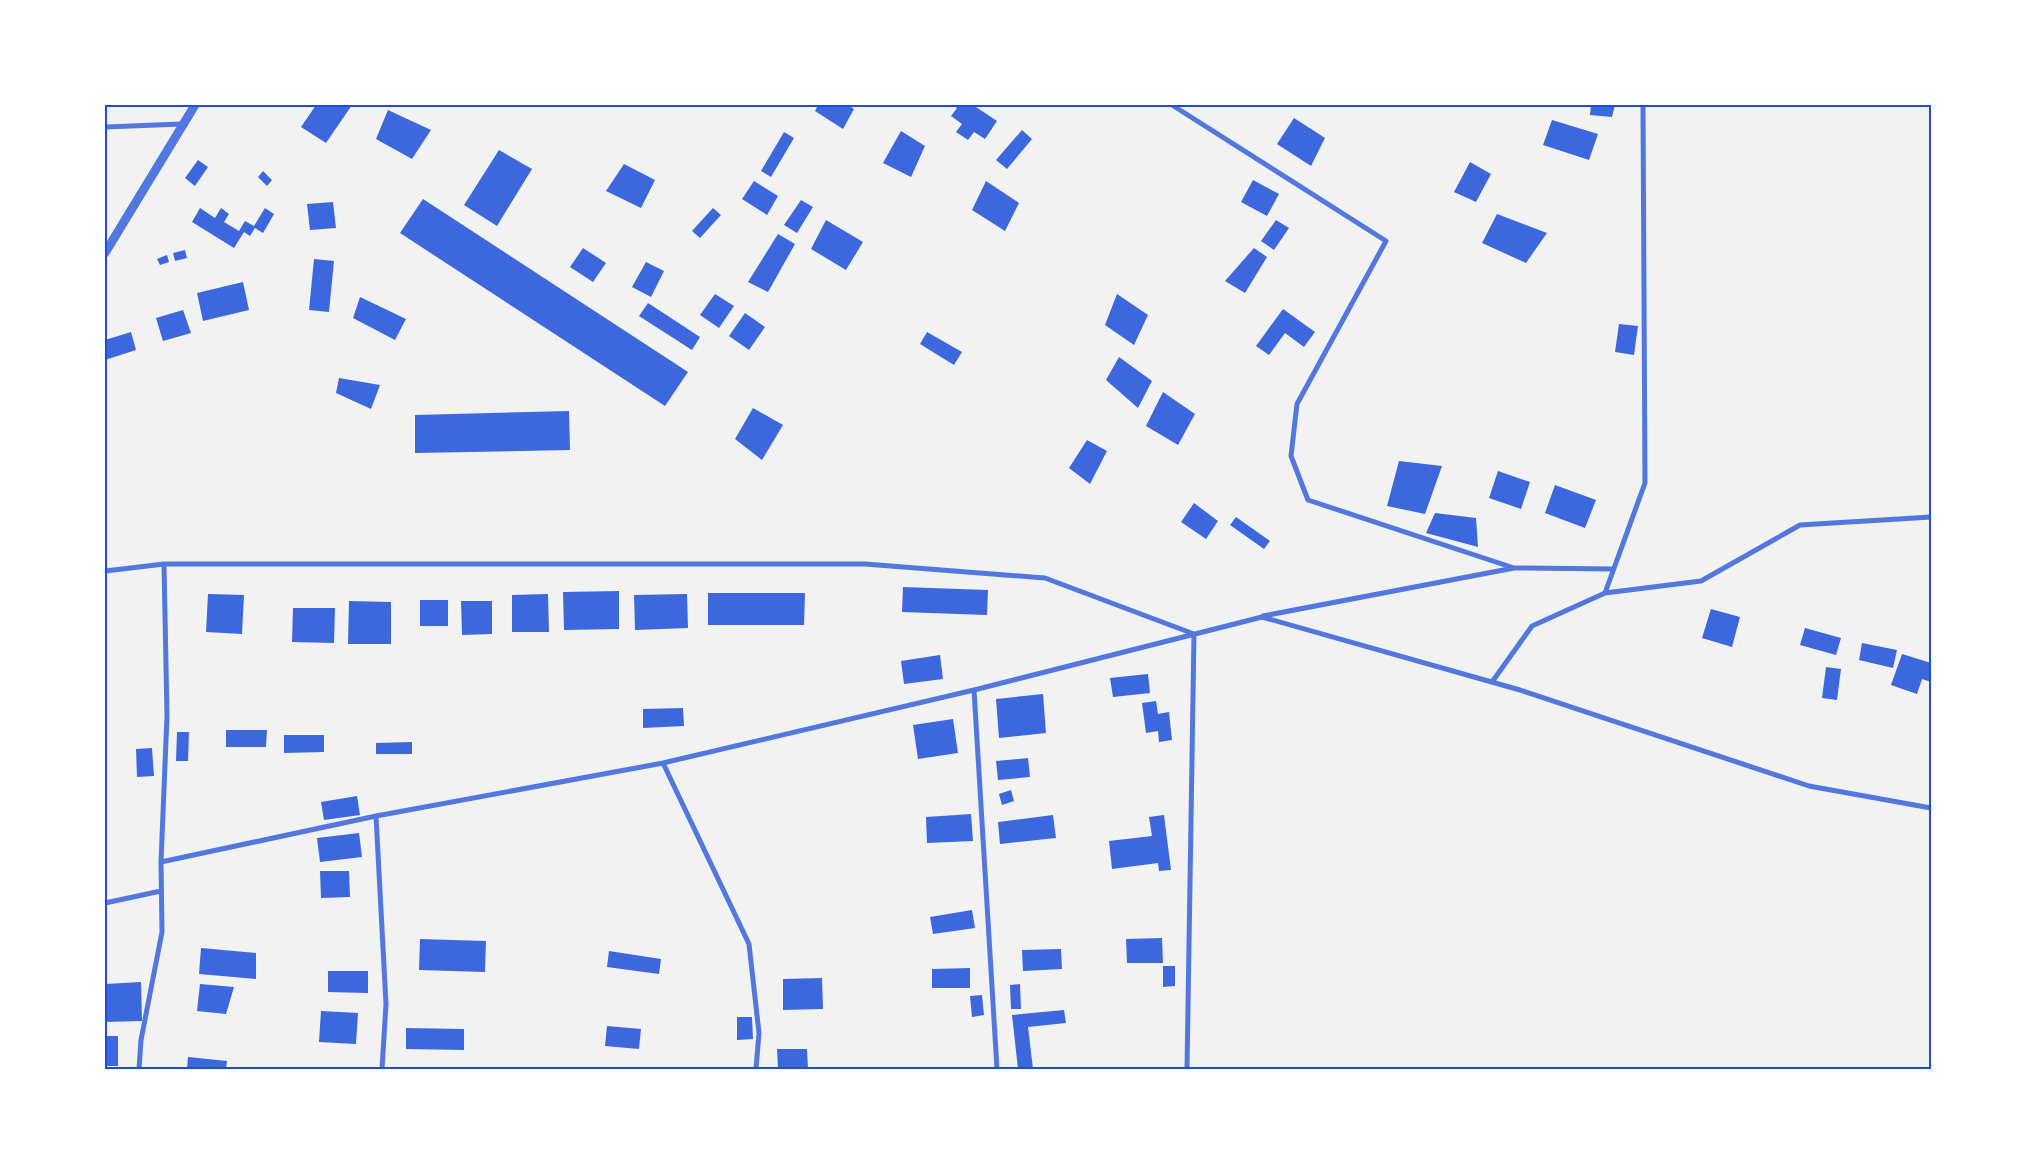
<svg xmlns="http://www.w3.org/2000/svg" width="2036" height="1174" viewBox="0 0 2036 1174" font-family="'Fira Sans Condensed',sans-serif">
<rect width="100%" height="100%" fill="#f2f2f2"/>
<path fill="#3d67dc" d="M316,105H352L326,143L301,127Z
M818,105H848L854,109L843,129L815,111Z
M953,105H973L997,121L985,139L974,132L968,140L956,132L962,124L951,116L957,108Z
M1591,105H1615L1612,117L1590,115Z
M388,110L431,130L412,159L376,139Z
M1294,118L1325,138L1311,166L1277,144Z
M1552,120L1598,134L1589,160L1543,145Z
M1022,130L1032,139L1007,169L996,160Z
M901,131L925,146L911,177L883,163Z
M784,132L794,138L771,177L761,171Z
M499,150L532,169L497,226L464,205Z
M198,160L208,167L195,186L185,178Z
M1470,162L1491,174L1476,202L1454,192Z
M624,164L655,180L641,208L606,191Z
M263,171L272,180L267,186L258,177Z
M1253,180L1279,194L1267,216L1241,202Z
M754,181L778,196L767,215L742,199Z
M986,181L1019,203L1005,231L972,210Z
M423,199L688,372L665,406L400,233Z
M801,200L813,207L797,233L784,225Z
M333,202L336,228L310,230L307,204Z
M200,208L215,218L221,208L229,214L224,222L239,231L245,221L254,226L265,208L274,214L263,233L255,228L250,236L244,232L234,248L192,222Z
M713,208L721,215L700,238L692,231Z
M1497,214L1547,233L1526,263L1482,243Z
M826,220L863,242L846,270L811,249Z
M1276,220L1289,228L1274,250L1261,241Z
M778,234L795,244L768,292L748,282Z
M583,248L606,263L593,282L570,267Z
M1254,248L1267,257L1245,293L1225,281Z
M185,250L187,258L175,261L173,253Z
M167,255L169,262L160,265L157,259Z
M314,259L334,261L329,312L309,310Z
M646,262L664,271L651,297L632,287Z
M243,282L249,310L203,321L197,293Z
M715,294L734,306L719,328L700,315Z
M1117,294L1148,315L1134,345L1105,325Z
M360,297L406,319L395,340L353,318Z
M648,303L700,337L692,350L639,316Z
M1283,309L1315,332L1304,347L1285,333L1269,355L1256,346Z
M183,310L191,333L163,341L156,318Z
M745,313L765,327L749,350L729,336Z
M1619,324L1638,326L1634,355L1615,352Z
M131,332L136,350L105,360V340Z
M927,332L962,352L954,365L920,344Z
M1119,357L1152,381L1138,408L1106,380Z
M339,378L380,385L371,409L336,393Z
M1163,392L1195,414L1178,445L1146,426Z
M753,408L783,425L762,460L735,439Z
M569,411L570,450L415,453V415Z
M1087,440L1107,451L1090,484L1069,468Z
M1399,461L1442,466L1425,514L1387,506Z
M1498,471L1530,482L1521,509L1489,498Z
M1555,485L1596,500L1585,528L1545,513Z
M1194,503L1218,521L1206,539L1181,522Z
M1435,513L1476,518L1478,547L1426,533Z
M1236,517L1270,541L1264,549L1230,525Z
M903,587L988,590L987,615L902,612Z
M619,591V629L564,630L563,592Z
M708,593H805L804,625H708Z
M208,594L244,595L242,634L206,632Z
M548,594L549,632H512V595Z
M687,594L688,628L635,630L634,595Z
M420,600H448V626H420Z
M349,601L391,602V644H348Z
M461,601H492V634L462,635Z
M293,608H335L334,643L292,642Z
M1711,609L1740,617L1732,647L1702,638Z
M1805,628L1841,638L1836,655L1800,645Z
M1862,643L1897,650L1893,668L1859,660Z
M1902,654L1931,663V682L1922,679L1917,694L1891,685Z
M940,655L943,679L904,684L901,661Z
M1826,667L1841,669L1837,700L1822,698Z
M1148,674L1150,693L1113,697L1110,678Z
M1043,694L1046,733L999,738L996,699Z
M1156,701L1158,714L1169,712L1172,740L1159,742L1158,731L1146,733L1142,703Z
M683,708L684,726L643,728V709Z
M953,719L958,753L918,759L913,725Z
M226,730H267L266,747H226Z
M177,732H189L188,761H176Z
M284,735H324V752L284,753Z
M412,742V754H376V743Z
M152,748L154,776L137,777L136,749Z
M1028,758L1030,777L998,780L996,761Z
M1011,790L1014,801L1002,805L999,794Z
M357,796L360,815L324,820L321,802Z
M971,814L973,841L927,843L926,817Z
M1053,815L1056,838L1000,844L998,822Z
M1164,815L1171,870L1159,871L1158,863L1112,869L1109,841L1152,836L1149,817Z
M359,833L362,857L320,862L317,838Z
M320,871H349L350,897L321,898Z
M972,910L975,928L933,934L930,917Z
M1162,938L1163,963H1127L1126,939Z
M420,939L486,941L485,972L419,970Z
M201,948L256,953V979L199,974Z
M1061,949L1062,969L1023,971L1022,950Z
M609,951L661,959L659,974L607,967Z
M1163,966H1175V986L1163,987Z
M970,968V988H932V969Z
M328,971H368V993L328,992Z
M822,978L823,1009L783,1010V979Z
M141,982L142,1021L105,1022V984Z
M200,984L234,987L226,1014L197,1011Z
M1020,984L1021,1009H1011L1010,985Z
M982,995L984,1015L972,1017L970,996Z
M1064,1010L1066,1023L1028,1027L1033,1069H1018L1012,1015Z
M321,1011L358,1013L356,1044L319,1042Z
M737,1017H752L753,1039L737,1040Z
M607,1026L641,1029L639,1049L605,1046Z
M406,1028L464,1029V1050L406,1049Z
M105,1036H118V1066H105Z
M777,1049H807L808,1069H778Z
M188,1057L227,1061L226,1069H187Z"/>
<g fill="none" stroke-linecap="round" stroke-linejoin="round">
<path stroke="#5277de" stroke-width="5" d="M1172,105L1386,241L1297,404L1291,456L1308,500L1514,568
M105,127L182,124
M105,571L164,564H865L1045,578L1194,634L1187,1069
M1605,593L1645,483L1643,105
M1263,616L1514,568L1613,569
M1492,682L1532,626L1605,593L1701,581L1800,525L1931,517
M974,690L997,1069
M663,763L749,944L759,1033L756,1069
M376,816L386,1004L382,1069
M161,862L376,816L663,763L974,690L1262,617L1520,690L1809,786L1931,808
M105,903L161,891
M139,1069L141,1040L162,932L161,862L167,716L164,564"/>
<path stroke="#5277de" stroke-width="9" d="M105,253L195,105"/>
</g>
<rect width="2036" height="1174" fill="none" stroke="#ffffff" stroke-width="212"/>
<rect x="106" y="106" width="1824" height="962" fill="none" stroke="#1d4ed8" stroke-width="2"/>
</svg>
